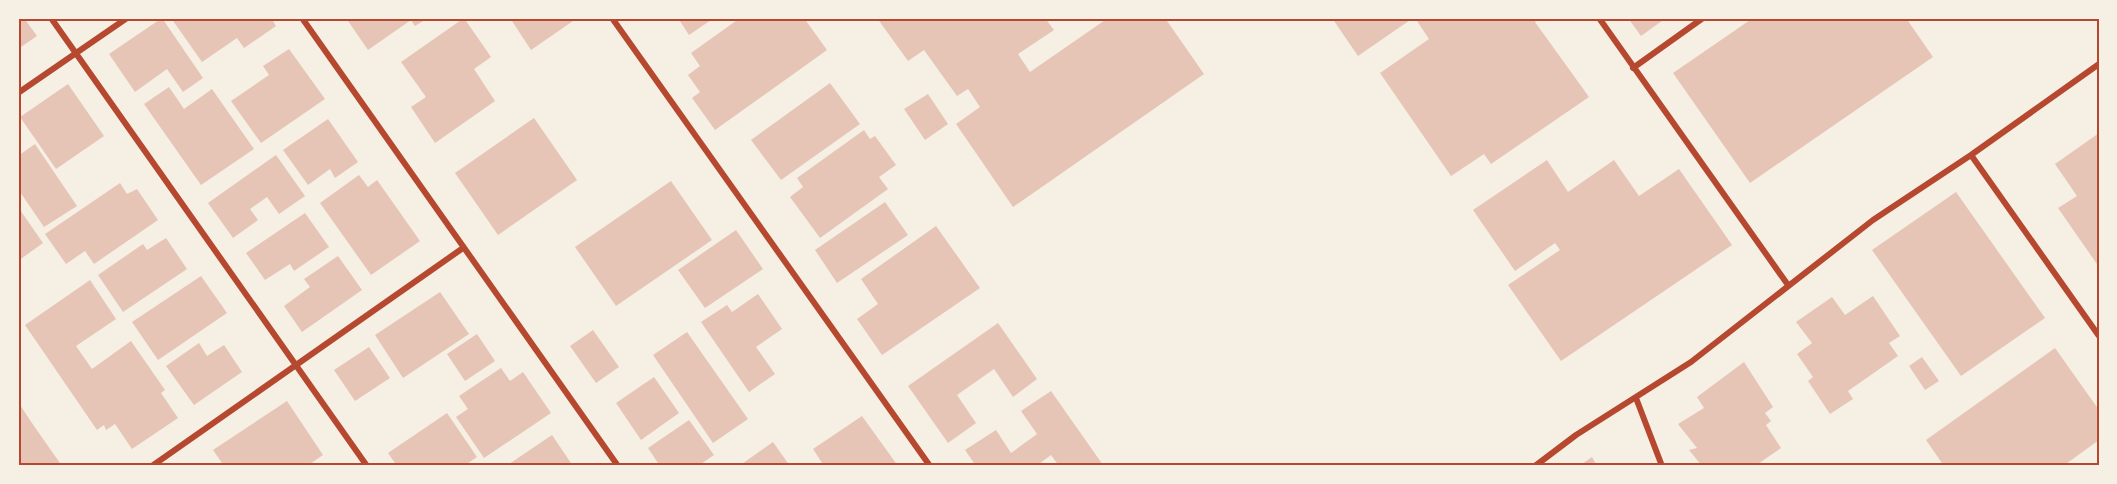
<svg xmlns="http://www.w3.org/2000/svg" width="2117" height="484" viewBox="0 0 2117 484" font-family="'PT Sans',sans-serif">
<rect width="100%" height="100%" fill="#f6efe4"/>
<path fill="#e6c5b7" d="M18,18H24L37,36L18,49Z
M162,18L203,78L183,92L167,69L135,92L109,54Z
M171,18H271L276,26L244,48L237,38L202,62Z
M346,18H428L415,26L411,20L368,50Z
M464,18L491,57L474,69L495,101L435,143L411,107L426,97L401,62Z
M510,18H571L573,21L531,50Z
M678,18H714L689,35Z
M740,18H804L827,50L715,130L692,98L700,92L688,75L700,66L691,53Z
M877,18H1045L1054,30L1018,54L1030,72L1108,18H1165L1204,74L1013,207L956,124L980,107L968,89L957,96L924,50L908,61Z
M1332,18H1413L1358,56Z
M1415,18H1540L1535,22L1589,97L1491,164L1484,154L1451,176L1380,73L1429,39Z
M1628,18H1666L1641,36Z
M1753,18H1906L1933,57L1750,183L1673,73Z
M289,49L325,99L261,143L231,101L269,75L263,66Z
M830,83L860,124L781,180L751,140Z
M68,84L104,136L56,169L20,117Z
M169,87L184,109L212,89L254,149L201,185L144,104Z
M928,94L948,124L925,140L904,109Z
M534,118L577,180L498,235L455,173Z
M328,119L358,162L335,178L330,169L308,185L283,150Z
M864,130L870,139L875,136L896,165L879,177L888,189L820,238L790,197L803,187L797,178Z
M2099,133V267L2058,208L2077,196L2055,164Z
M35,144L77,206L44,227L18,189V156Z
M276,155L305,196L279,214L267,197L250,209L258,220L233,238L208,203Z
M1547,160L1568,192L1614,160L1639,196L1679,169L1732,245L1561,361L1508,285L1560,250L1555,243L1515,271L1473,210Z
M359,175L368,187L377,180L420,241L371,275L320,203Z
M671,181L712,240L616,306L575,247Z
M120,183L127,194L137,189L158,220L94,264L85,251L66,264L45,234Z
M1956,192L2045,318L1961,376L1872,250Z
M885,202L908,235L837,283L815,250Z
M18,207L43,243L18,261Z
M305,213L329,247L294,271L290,264L265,280L246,253Z
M936,226L980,288L882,355L857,319L878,304L861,279Z
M736,230L763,269L705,308L678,270Z
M166,238L187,269L123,312L98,275L143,244L147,250Z
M338,256L362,290L302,332L284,306L310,287L304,279Z
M201,276L227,313L158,360L132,322Z
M90,280L116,319L76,346L92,369L131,341L165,390L161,393L178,418L132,449L115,424L106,430L104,425L97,430L25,325Z
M440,292L469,334L403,378L375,335Z
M758,294L782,329L756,347L775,374L749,392L701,322L727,305L732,312Z
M1873,296L1900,336L1889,343L1898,356L1848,391L1853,399L1830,414L1808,381L1813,377L1797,354L1812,343L1796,322L1832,297L1845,315Z
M998,323L1037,379L1013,397L994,369L957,395L976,423L948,443L908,386Z
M593,330L619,367L596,383L570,346Z
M687,332L748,419L713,443L653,355Z
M477,334L495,361L465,381L447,354Z
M199,343L207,356L224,345L242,372L194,405L166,366Z
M369,347L390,378L355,401L334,370Z
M2055,348L2099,410V440L2063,466H1944L1926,440Z
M1922,357L1939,381L1925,390L1909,366Z
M1744,362L1773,407L1765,413L1771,421L1766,425L1781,448L1755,466H1702L1689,450L1697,448L1678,424L1704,408L1697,397Z
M501,368L510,381L523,372L551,413L484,458L456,417L468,409L459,396Z
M654,377L679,413L641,440L616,403Z
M1051,391L1103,465L1059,466L1051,455L1036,466H976L965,450L996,430L1011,453L1037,434L1021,411Z
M287,401L323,455L307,466H224L213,450Z
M18,402L34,426L62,466H18Z
M447,413L477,457L464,466H397L388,453Z
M862,416L898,466H824L813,449Z
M689,420L714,455L698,466H660L648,448Z
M552,435L573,466H506Z
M773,442L790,466H739Z
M1592,457L1597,466H1579Z"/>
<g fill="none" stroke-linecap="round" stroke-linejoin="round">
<path stroke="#b5482f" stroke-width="6" d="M51,18L367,466
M302,18L618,466
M612,18L930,466
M1599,18L1788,285
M1633,68L1703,18
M18,93L127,18
M1971,155L2099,336
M1636,398L1662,466
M152,466L463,248
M1535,466L1576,435L1691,362L1873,220L1971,155L2099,64"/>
</g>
<rect width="2117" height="484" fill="none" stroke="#f6efe4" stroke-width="39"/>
<rect x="20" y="20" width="2078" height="444" fill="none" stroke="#b5482f" stroke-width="2"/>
</svg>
